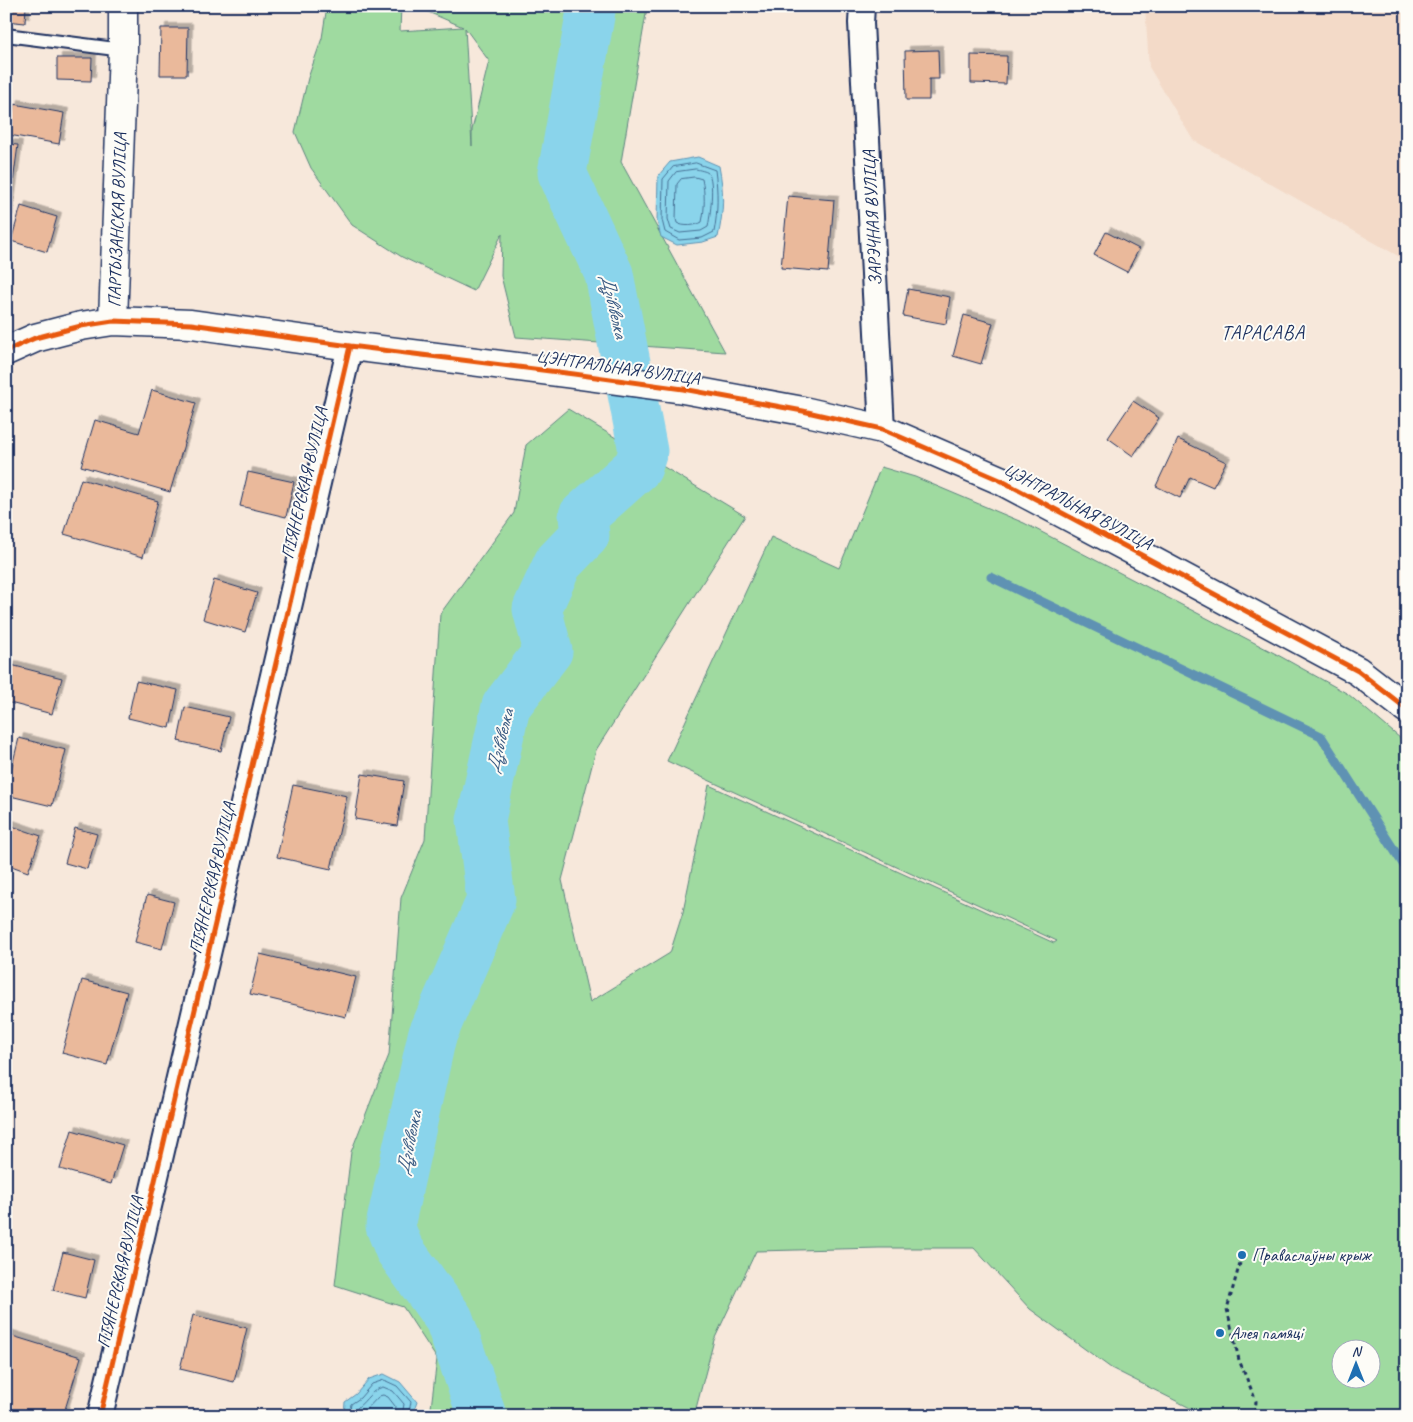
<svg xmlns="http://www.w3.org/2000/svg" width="1413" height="1422" viewBox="0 0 1413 1422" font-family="Caveat,sans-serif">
<defs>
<filter id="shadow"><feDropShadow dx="4.5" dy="-4.5" stdDeviation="0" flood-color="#0004"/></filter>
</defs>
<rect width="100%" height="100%" fill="#f7e8db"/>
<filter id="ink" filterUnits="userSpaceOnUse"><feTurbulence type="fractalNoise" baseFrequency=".02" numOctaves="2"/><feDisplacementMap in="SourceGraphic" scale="10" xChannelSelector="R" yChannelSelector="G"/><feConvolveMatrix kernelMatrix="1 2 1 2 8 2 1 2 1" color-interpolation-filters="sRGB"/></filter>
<g filter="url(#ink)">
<path fill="#f3dac8" d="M1145,6H1407V261L1193,140L1149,67Z"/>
<path fill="#9fdaa0" stroke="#5d847f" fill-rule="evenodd" d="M327,6H401L400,31L463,27L414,6H647V8L621,162L725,352L516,337L501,276L502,234L474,291L402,257L352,225L311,168L295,132L308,78L322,38ZM465,28L489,61L472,130V146Z
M568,409L745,516L596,750L562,880L590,1002L670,953L683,912L709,785L1054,943L1057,941L667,761L771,537L839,568L881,467L915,477L1024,523L1276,654L1348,694L1407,744V1416H1206L1111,1368L1030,1309L974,1248H879L756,1251L714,1340L694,1416H430L437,1359L403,1307L335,1285L351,1152L389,1055L401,898L425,839L440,614L514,513L526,445ZM1340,1350H1370V1380H1340Z"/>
<path fill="#8ad4eb" stroke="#5e92b3" d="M698,157L719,166C724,193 724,209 718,237L703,242L677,245L661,237L657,221L658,176L670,162Z
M384,1374L400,1382L417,1402L412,1416H344L345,1402L356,1394L369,1379Z"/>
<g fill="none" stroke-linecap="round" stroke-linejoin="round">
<path stroke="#477196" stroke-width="1" d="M696,163L715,170C718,192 718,211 714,232L702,238L679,240L665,232L662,220L663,179L673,167Z
M696,169C699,170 706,171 708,173C715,180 710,218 708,227L701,231L680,233L671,229L668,219L669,181L676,172Z
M695,177L702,179C705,193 705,208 702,222C696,226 683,227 677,223L676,219L677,184L681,179Z
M349,1416L351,1404L360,1398L372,1384L384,1380L397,1386L411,1402L408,1416
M355,1416L357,1408C367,1400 371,1390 383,1387L393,1391L404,1404L402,1416
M363,1416L364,1412L379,1396L383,1395L388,1397L395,1406L394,1416"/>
<path stroke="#5e92b3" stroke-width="9" d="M991,577L1321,736L1407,870"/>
<path stroke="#8ad4eb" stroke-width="49" d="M482,1416L449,1319L399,1249L390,1226L432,1036L491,900L481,820L506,706L548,651L537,609L558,563L585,535L583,516L638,467L643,451L609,274L562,173L591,11L590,6"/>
</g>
<path fill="#eab99b" stroke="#1b2f5e" filter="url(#shadow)" d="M6,6H26L25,23L6,21Z
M161,28H188L187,75H160Z
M938,50L939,79H929V100H906L905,51Z
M971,55L1007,56L1006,84L971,83Z
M57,58H92L91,81L57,80Z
M14,104L64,113L59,144L9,135Z
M6,144L18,145L8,220H6Z
M788,196L834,200L828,272L781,268Z
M21,206L57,217L47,252L11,241Z
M1106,232L1139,249L1127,272L1094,255Z
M908,289L950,297L946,324L903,316Z
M964,315L993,323L981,364L953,356Z
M152,390L196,403L170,492L81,466L95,420L139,433Z
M1133,401L1159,418L1133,456L1108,438Z
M1178,439L1226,462L1213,487L1190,477L1180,498L1156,486Z
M248,472L294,482L286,517L240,506Z
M81,479L158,501L143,557L64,534Z
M214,580L257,593L245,632L203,619Z
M11,665L62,678L52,714L6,702V684Z
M136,681L178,690L170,728L128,718Z
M185,707L229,717L221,751L178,741Z
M19,738L66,750L52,806L6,795V790Z
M362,774L404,781L397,826L355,819Z
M293,785L347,796L331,869L277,857Z
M6,824L41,836L28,872L6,864Z
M75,828L97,834L87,869L65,863Z
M147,895L174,902L162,949L135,942Z
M260,954L356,977L346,1017L250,994Z
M82,980L127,992L107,1065L62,1053Z
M72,1130L123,1145L111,1184L60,1169Z
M63,1252L94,1260L85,1298L53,1290Z
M193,1315L247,1328L234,1382L180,1369Z
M6,1334L81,1357L63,1416H6Z"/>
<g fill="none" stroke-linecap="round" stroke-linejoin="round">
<defs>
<path id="lane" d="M6,35L123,50"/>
<path id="street" d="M862,6L861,23L882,429
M100,1416L350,346"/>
<path id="secondary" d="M113,321L123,50V6
M6,351L35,338L81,326L113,321L191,324L350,346L574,374L683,389L803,411L882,429L1000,480L1147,558L1358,671L1407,709"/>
</defs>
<use href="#lane" stroke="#1b2f5e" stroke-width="16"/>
<use href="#street" stroke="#1b2f5e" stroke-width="28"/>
<use href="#secondary" stroke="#1b2f5e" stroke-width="31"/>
<path stroke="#1b2f5e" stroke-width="3" stroke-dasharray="4 4" stroke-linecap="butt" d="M1240,1263L1227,1309L1239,1360L1256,1401L1255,1416"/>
<use href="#lane" stroke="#fdfcf7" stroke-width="12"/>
<use href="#street" stroke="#fdfcf7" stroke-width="24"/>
<use href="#secondary" stroke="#fdfcf7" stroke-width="28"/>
<defs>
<path id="cycleway" d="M6,351L35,338L81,326L113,321L191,324L350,346L574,374L683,389L803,411L882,429L1000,480L1147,558L1358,671L1407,709
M100,1416L350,346"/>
</defs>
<use href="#cycleway" stroke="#fdfcf7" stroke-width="8"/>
<use href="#cycleway" stroke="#e8590c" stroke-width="5"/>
</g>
</g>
<g fill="#1f6fb2" stroke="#fdfcf7" stroke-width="2">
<circle cx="1242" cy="1255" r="5"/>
<circle cx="1220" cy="1333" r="5"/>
</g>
<g text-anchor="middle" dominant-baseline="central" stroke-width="4" stroke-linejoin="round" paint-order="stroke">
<g font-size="18" fill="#1b2f5e" stroke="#fdfcf7">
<text transform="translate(872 218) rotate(-93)">ЗАРЭЧНАЯ ВУЛІЦА</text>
<text transform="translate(117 220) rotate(-88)">ПАРТЫЗАНСКАЯ ВУЛІЦА</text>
<text transform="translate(618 367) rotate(8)">ЦЭНТРАЛЬНАЯ ВУЛІЦА</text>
<text transform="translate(304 483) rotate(-77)">ПІЯНЕРСКАЯ ВУЛІЦА</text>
<text transform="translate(1078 506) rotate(28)">ЦЭНТРАЛЬНАЯ ВУЛІЦА</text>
<text transform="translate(212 878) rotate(-77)">ПІЯНЕРСКАЯ ВУЛІЦА</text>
<text transform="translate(120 1272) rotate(-77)">ПІЯНЕРСКАЯ ВУЛІЦА</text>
</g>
<g font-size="18" fill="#1b2f5e" stroke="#fdfcf7" text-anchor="start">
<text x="1252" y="1255">Праваслаўны крыж</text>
<text x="1230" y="1333">Алея памяці</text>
</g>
<g font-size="19" font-style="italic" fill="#375881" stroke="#fdfcf7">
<text transform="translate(614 306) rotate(77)">Дзівівелка</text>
<text transform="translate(500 741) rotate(-76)">Дзівівелка</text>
<text transform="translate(409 1143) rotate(-78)">Дзівівелка</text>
</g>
<g font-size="20" letter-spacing="1" fill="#1b2f5e" stroke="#fdfcf7">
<text x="1263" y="332">ТАРАСАВА</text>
</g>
</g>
<rect width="1413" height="1422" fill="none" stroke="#fdfcf7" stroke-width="25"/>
<rect x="12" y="12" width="1388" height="1397" fill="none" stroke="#1b2f5e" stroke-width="2" filter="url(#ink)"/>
<g transform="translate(1356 1364)"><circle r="24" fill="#fdfcf7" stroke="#a3aaba"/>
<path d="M0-4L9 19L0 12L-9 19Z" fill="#1f6fb2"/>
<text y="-8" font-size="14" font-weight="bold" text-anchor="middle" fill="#1b2f5e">N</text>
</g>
</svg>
